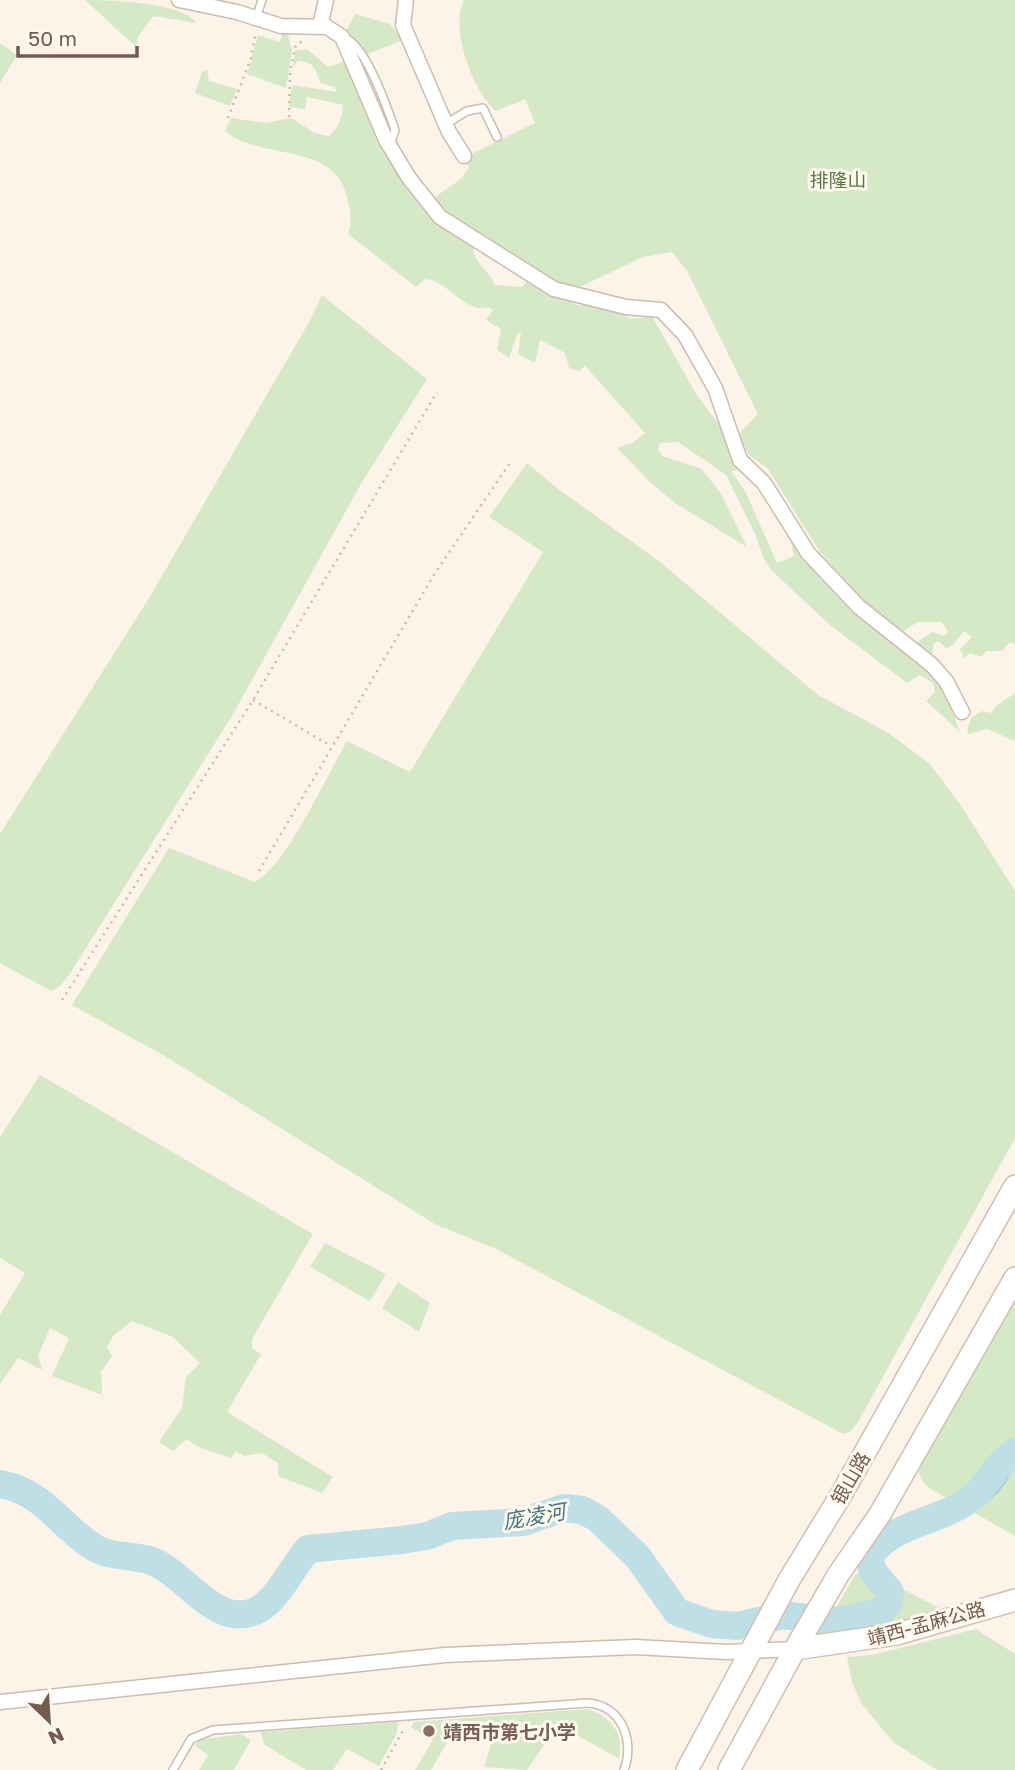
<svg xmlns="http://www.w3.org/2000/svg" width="1015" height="1770" viewBox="0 0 1015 1770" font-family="'Golos Text','Noto Sans SC',sans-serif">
<rect width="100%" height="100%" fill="#fcf4e8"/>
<path fill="#d5e9c7" d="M85,0C111,0 181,2 197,23L153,16L138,37L136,47Z
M464,0H1015V645L1010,642L1002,651H987L981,657L970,653L964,658L960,649L972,637L964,631L953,645L946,648L938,641L934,643L931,660L916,648V643L932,632L944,636L948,632L942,622H918L900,633L855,595L818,549L768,469L749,455L737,436L758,414L687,271L672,252L643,257L582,286H561L447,216L432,199L461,179L469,168L466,161L473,153L535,123L525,99L496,111C473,93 449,27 464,0Z
M355,14L390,24L403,40L366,55L346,31Z
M283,32H287L292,50L286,88L247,74L258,35L280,42Z
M0,43L17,55L0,83Z
M295,50H308L328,67L345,61L411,194L432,218L477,246L473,249C476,265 489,271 495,285L522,287L528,279L577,305L602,306L632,319L652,316L695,392L725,433L739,468L732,472L746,493L777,563L794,556L787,526L939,678L960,732L926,701L935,692L933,683L920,675L907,683L830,625L771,570L763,557L756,536L726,475L678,442L660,443L658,449L662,456L702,469L721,494L747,547L675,503L651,483L617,448L632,443L645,433L585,366L579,371L569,368L565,353L540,340L535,363L518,354L521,332L517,334L509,358L497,350L501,329L486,320L493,310L489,307C464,314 448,280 425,279L416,287L348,234C353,220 350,210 347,197C334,141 260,161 225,131L231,118L266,123L291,118L315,133L329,136C339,128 342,117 343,105L307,97L305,109L289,107L292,85L337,92L334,87L321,83C315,70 315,61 298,61L293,67Z
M207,69L209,81L237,89L230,106L195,93L202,72Z
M322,295L427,379L362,482L232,716L69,975L59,987L51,991L0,963V834L151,595L309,322Z
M527,463L557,488L660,562L818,695L887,732L929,763L960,804L1015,891V1138L858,1422L851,1431L843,1434L496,1249L435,1224L163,1055L72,1005L169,848L255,882C287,865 327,775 347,741L410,772L543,552L489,517Z
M1015,693V741L987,729L969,734L967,730L972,717L982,711L991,713L996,706Z
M40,1075L313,1234L252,1339V1348L261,1354L227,1412L333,1477L322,1493L278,1476V1463L262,1453L244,1456L236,1451L231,1458L203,1449L186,1439L173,1451L159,1442L182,1408L186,1377L200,1363L173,1337L132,1321L113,1336L107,1347L112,1356L101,1372L102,1395L52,1376L69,1338L50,1328L38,1356L42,1370L18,1358L0,1384V1315L25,1273L0,1258V1137Z
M325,1243L386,1274L370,1301L310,1267Z
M398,1282L430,1303L419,1332L382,1308Z
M1015,1300V1443C991,1447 981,1486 951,1500C936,1492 918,1486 919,1467Z
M1015,1465V1536L971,1511L1004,1487Z
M860,1572L869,1573L885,1592C880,1615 851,1615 831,1616L855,1575Z
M884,1579L943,1610L882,1626L826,1635L823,1633L825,1624L875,1618L891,1587Z
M976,1629L1015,1654V1770H937L893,1742L861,1703L852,1682L847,1657L872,1655Z
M587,1709C611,1716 625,1734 619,1759L558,1724L527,1770L484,1767L491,1745L457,1725L431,1770H415L433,1740L411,1727L414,1722Z
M398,1722L397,1733L379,1766L347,1749L333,1770H306L265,1745L260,1732Z
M241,1734L251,1740L234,1770H199L208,1755L195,1746L199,1740Z"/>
<path fill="#bddfe5" stroke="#a3cfd6" stroke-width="2" d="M1015,1443C1015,1477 1001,1495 971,1511L951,1500C981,1486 991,1447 1015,1443Z
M869,1573C881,1578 888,1582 895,1594L891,1608L875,1618L825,1624L831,1616C851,1615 880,1615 885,1592Z"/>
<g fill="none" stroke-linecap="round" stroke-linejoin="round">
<path stroke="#bddfe5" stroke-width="28" d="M0,1484C44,1492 58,1524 92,1546C107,1557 131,1555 149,1560C185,1571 218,1635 261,1608C280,1595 293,1566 308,1549L402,1540L427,1536L452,1526L523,1522L564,1508L582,1510L597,1518L637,1556L677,1612L712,1624L738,1626L783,1615L829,1621L850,1619L881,1611L888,1604L890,1592L874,1573L869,1558C889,1524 935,1523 966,1502C988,1487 996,1463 1015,1452"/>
<defs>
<path id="lane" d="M256,18L262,0
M345,38C366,46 387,107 395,130L390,145
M446,124L467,111L483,108L497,137
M173,1770L191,1739L213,1730L587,1703C622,1705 635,1741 624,1770"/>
<path id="street" d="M179,0L237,12L281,26L327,27L342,37L386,140L409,178L440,217L554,289L626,307L661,310L685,335L715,388L740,460L764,483L808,553L859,607L932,665L946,681L962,712
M406,0L403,25L449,132L464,156
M320,26L326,0
M0,1702L445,1655L635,1647L727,1652L795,1649"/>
<path id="secondary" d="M795,1649L897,1634L1015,1600
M687,1770L789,1580L841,1495L1015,1186
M729,1770L795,1649L838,1575L880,1514L1015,1278"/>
</defs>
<use href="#lane" stroke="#cdbcae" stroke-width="10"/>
<use href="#street" stroke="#cdbcae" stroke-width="17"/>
<use href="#secondary" stroke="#d2beaf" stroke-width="24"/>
<path stroke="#d5b6a3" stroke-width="2.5" stroke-dasharray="2 5" stroke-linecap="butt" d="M289,117L290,73L295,47L302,41
M228,118L251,58L256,32
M253,700L331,746
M259,871L435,573L512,460
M62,1000L253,700L437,392
M381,1770L405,1727"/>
<use href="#lane" stroke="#fff" stroke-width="7"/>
<use href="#street" stroke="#fff" stroke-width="14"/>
<use href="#secondary" stroke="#fff" stroke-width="21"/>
</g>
<circle fill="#8d6e63" stroke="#fef8ee" stroke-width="2.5" cx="429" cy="1731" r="7"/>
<g text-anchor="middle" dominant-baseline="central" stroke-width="6" stroke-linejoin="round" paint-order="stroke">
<g font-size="19" fill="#557a45" stroke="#fef8ee">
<text x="838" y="179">排隆山</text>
</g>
<g font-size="19" fill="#755b4d" stroke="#fef8ee">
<text transform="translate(850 1478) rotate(-60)">银山路</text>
<text transform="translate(926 1623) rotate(-15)">靖西-孟麻公路</text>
</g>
<g font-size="19" font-weight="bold" fill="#785e54" stroke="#fef8ee" text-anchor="start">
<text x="443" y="1731">靖西市第七小学</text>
</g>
<g font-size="21" font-style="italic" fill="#437780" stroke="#fef8ee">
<text transform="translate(534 1516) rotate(-10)">庞凌河</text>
</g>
</g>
<g transform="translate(49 1721) rotate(155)" stroke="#fef8ee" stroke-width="5" paint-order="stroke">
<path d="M0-5L12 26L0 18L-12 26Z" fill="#755b4d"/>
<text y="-10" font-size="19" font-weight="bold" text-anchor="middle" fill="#755b4d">N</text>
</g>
<path d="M18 46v10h119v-10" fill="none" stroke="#755b4d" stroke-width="3.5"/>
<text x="28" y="46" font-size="21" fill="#755b4d" stroke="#fef8ee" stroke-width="5" paint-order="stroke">50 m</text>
</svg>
